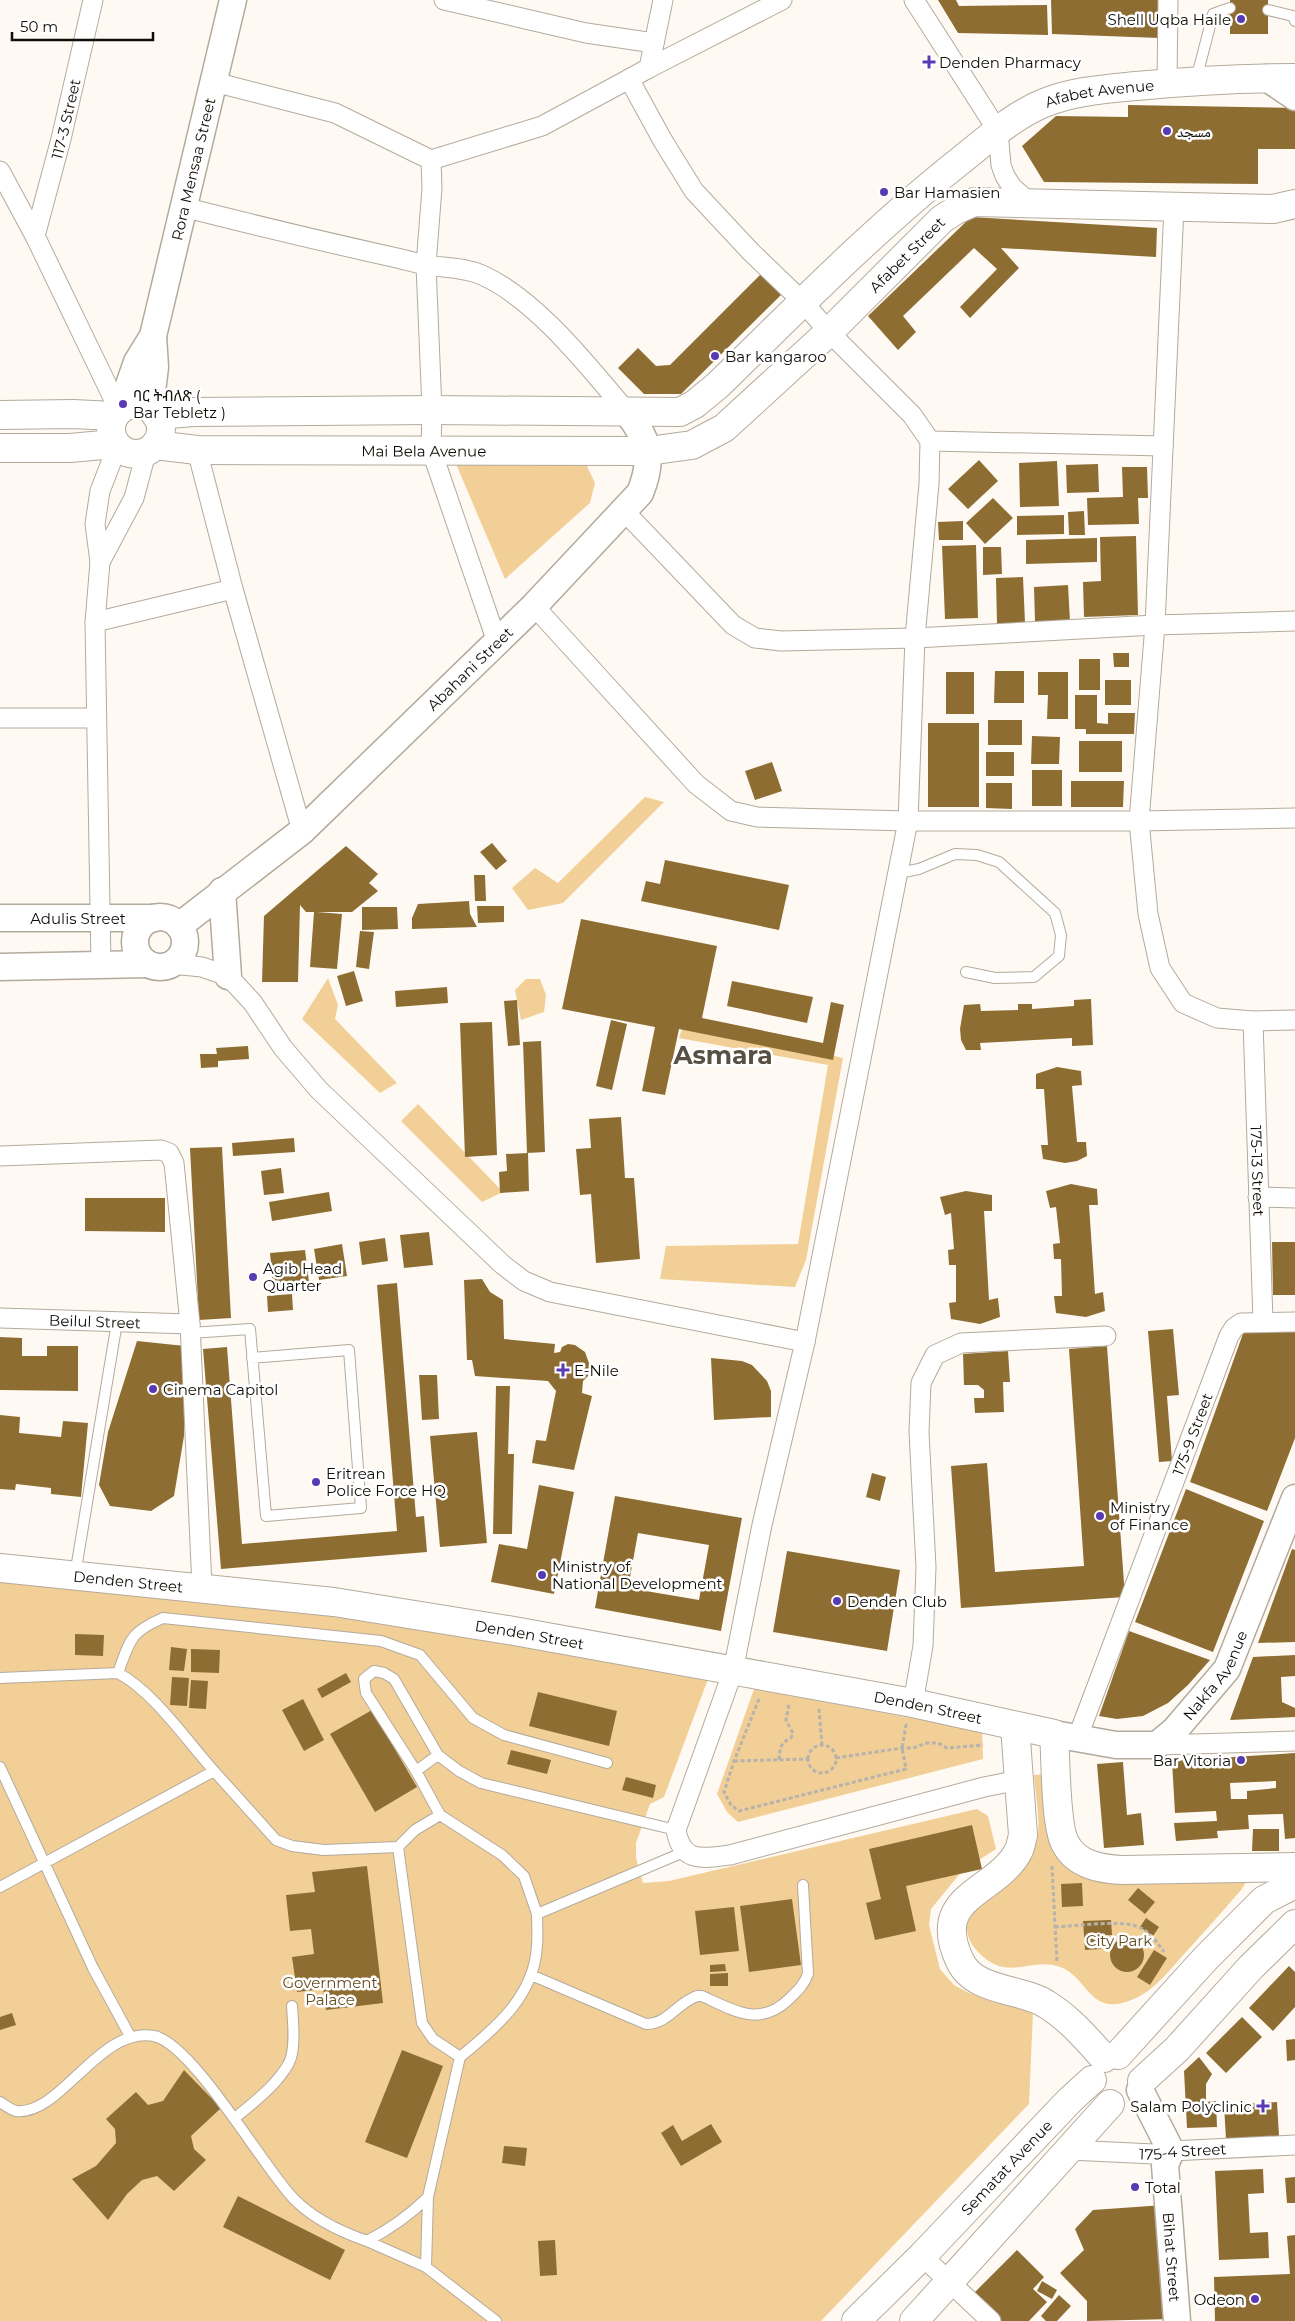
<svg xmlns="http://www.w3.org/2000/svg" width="1295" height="2321" viewBox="0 0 1295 2321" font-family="Montserrat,'Noto Naskh Arabic','Noto Sans Ethiopic',sans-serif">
<rect width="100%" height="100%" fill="#fefaf3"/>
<path fill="#f2cf97" d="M453,457L585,462L595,483L590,503L505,579Z
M645,797L664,802L563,903L528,910L512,888L535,868L558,883Z
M328,978L338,1005L335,1019L397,1083L380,1093L302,1019Z
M526,979H540L546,995L544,1012L521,1020L515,990Z
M685,1020L843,1058L806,1260L795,1287L660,1279L666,1246L798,1244L828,1065L679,1038Z
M418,1104L503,1192L482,1202L401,1121Z
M0,1582L374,1615L708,1679L664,1797L650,1804L636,1843V1858L643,1883L669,1881L977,1809L988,1816L996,1849L962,1871L931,1909L929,1925L940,1969L954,1985L969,1993L1014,2000L1033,2012L1029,2104L821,2321H0Z
M754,1689L982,1731L983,1759L738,1822L727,1812L717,1794Z
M1045,1774L1058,1850L1243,1879L1245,1884L1241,1890C1223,1911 1204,1932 1186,1952C1171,1968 1156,1989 1136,1998C1089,2020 1090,1978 1060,1967C1030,1956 1009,1983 979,1953C973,1947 967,1938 967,1929C965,1900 1026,1872 1036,1843C1042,1826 1035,1794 1034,1775Z"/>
<path fill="#8e6d33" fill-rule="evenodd" d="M938,0H956L959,6L1047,5L1048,35L958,33Z
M1051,0H1159L1160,38L1052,34Z
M1230,0H1268V34H1230Z
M1128,105L1295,108V149H1258V184L1044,182L1022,146L1056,116L1128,117Z
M971,217L1157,228L1156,257L1001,248L1019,268L970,318L960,307L997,269L974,248L903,316L916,332L898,350L868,316Z
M762,273L782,294L681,394H644L618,368L638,348L656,366L670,365Z
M979,460L998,481L968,509L948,489Z
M1057,461L1059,506L1020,507L1019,463Z
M1098,464L1099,492L1067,493L1066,465Z
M1122,467H1147L1148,498H1138L1139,524L1088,525L1087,498L1123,497Z
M993,498L1013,518L985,544L966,523Z
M1084,511L1085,535H1069L1068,512Z
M1064,515V534L1017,535V516Z
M963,521V540H939L938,522Z
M1136,536L1138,615L1084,617L1083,582L1101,581L1100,537Z
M1097,538V562L1026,564V540Z
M976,545L978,618L945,619L942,546Z
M983,547H1001L1002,574L983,575Z
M1023,577L1025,623L997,624L996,578Z
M1068,585L1070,621L1035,622L1034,587Z
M1113,653H1129V667H1114Z
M1079,659H1100V690H1079Z
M995,671H1024V703H994Z
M946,672H974V714H946Z
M1038,672H1068V719H1047L1048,695H1038Z
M1105,680H1131V705H1105Z
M1075,695H1097V723L1108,724V713H1135L1134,734H1086V729H1075Z
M988,720H1022V745H988Z
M928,723H979V807H928Z
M1032,736L1060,737L1059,764H1031Z
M1079,741H1122V772H1079Z
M986,752H1014V776H986Z
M772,762L782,791L755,800L745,771Z
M1032,770H1062V806H1032Z
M1071,781H1124L1123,807H1071Z
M986,783H1012V809L986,808Z
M492,843L507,861L496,870L480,852Z
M346,846L378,874L369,883L378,891L352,912H317L342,914L337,969L310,967L314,912H306L300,905L298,982H262L264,916Z
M665,860L789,885L779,930L641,901L646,881L660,884Z
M474,875H485L486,901H475Z
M469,901L470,914L477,927L412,929V918L418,904Z
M477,906H504V922L478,923Z
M362,907H397L398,929L362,930Z
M581,919L717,946L702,1018L823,1043L831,1002L844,1005L833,1060L679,1029L665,1095L642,1091L655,1027L562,1009Z
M360,931L374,932L369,969L356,967Z
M354,971L363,1001L346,1006L337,976Z
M732,981L813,997L807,1023L727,1006Z
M447,987L448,1003L396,1007L395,991Z
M1091,999L1093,1045L1072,1046V1038L980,1043L981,1050H966L961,1040L960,1029L964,1005L980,1004L981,1011L1018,1010V1004H1032V1009L1074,1006V1000Z
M517,1000L520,1045L508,1046L504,1001Z
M611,1020L627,1024L612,1090L596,1086Z
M492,1022L497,1155L465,1157L460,1023Z
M541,1041L545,1152L527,1153L523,1042Z
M248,1046L249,1059L218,1061V1067L201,1068L200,1054H217L216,1048Z
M1057,1067L1081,1071L1082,1085L1072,1086L1077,1142H1086L1087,1156L1077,1161L1065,1163L1043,1159L1041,1145H1048L1044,1089H1036V1074Z
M621,1117L625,1178H634L640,1259L596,1263L591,1194L580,1195L576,1149L591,1148L589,1119Z
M294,1138L295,1152L233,1156L232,1143Z
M222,1147L231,1318L199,1320L190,1148Z
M528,1153L529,1191L500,1193L499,1172L507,1171L506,1154Z
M281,1168L284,1193L264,1195L261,1171Z
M1071,1184L1097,1189L1098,1205H1089L1095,1294L1103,1292L1105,1311L1086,1317L1056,1313L1054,1296H1062L1061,1259H1054L1053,1244L1060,1243L1056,1207L1050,1208L1046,1191Z
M966,1191L992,1195V1211H984L989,1300L998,1298L1000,1317L980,1324L951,1319L949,1303L956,1302V1265H949L948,1250L954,1249L951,1213L945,1215L940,1197Z
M329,1192L332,1211L272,1221L269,1202Z
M85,1198H165V1232L85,1231Z
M429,1232L433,1265L404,1268L400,1235Z
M385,1238L388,1261L362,1265L359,1242Z
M1272,1242H1295V1295H1273Z
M342,1244L347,1276L319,1280L314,1249Z
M305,1250L309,1282L273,1286L270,1253Z
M482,1279L490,1292L503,1300L504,1339L555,1344L554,1353L560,1352L562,1347L568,1344L575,1345L585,1352L590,1366L588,1376L583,1381L582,1393L592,1396L574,1470L532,1463L536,1440L546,1441L556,1391L548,1381L475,1376L472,1360H467L464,1280Z
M397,1283L416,1517L424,1516L427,1552L221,1569L203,1349L227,1347L242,1544L397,1531L377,1285Z
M292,1294L293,1310L268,1312L267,1296Z
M1295,1327V1438L1267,1511L1190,1482L1245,1328Z
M1173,1329L1179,1395L1167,1396L1172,1461L1159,1462L1148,1331Z
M0,1337L22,1338V1356H47V1346H78V1391L0,1390Z
M137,1341L185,1346L184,1436L174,1496L151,1511L110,1506L99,1485L108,1432Z
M1107,1346L1125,1597L961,1608L951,1466L987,1463L995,1572L1084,1566L1069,1349Z
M1008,1351L1010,1382H1003L1004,1412L975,1413L974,1398H984V1390L978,1385H964L963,1354Z
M711,1358L742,1361L752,1365L767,1381L771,1391V1417L714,1420Z
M419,1375H437L439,1419L422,1420Z
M496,1386H510L508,1454H514L512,1534H493Z
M0,1415L20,1417L19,1433L61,1437L63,1421L88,1423L81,1497L51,1494V1488L16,1484L15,1490L0,1489Z
M477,1432L487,1543L440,1547L430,1436Z
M872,1473L886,1477L880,1501L866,1497Z
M539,1485L574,1492L554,1594L491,1582L499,1544L527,1549Z
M1186,1489L1264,1521L1213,1652L1135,1622Z
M615,1496L742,1518L721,1631L595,1608ZM638,1533L709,1545L699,1600L628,1588Z
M1292,1549L1295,1550V1642L1258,1643Z
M787,1551L900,1570L887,1651L773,1632Z
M1129,1631L1210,1660L1188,1685L1168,1703L1143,1716L1117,1719L1099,1716Z
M75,1634L104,1635L103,1656L75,1655Z
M171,1647L187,1649L184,1671L169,1670Z
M191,1649L220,1650L219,1673L191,1672Z
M1295,1655V1676L1281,1677L1282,1702L1295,1708V1717L1230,1720L1253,1657Z
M346,1673L351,1682L322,1698L317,1689Z
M172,1677L189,1678L187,1706L170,1705Z
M191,1680L208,1681L206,1709L189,1708Z
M538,1692L617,1711L609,1746L529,1726Z
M303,1699L324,1740L304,1751L282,1710Z
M372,1710L417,1787L375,1812L330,1734Z
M511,1750L551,1760L547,1774L507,1764Z
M1295,1753V1838L1285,1839L1283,1814L1248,1815L1249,1829L1217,1831L1218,1838L1176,1841L1174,1823L1217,1821L1216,1811L1175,1813L1172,1761ZM1276,1781V1788L1247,1791V1799H1231L1230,1783Z
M1123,1762L1127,1815L1141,1813L1144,1845L1104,1848L1097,1764Z
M626,1777L656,1785L653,1798L622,1790Z
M972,1825L982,1869L906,1886L916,1931L875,1940L866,1903L881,1899L869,1849Z
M1253,1829H1279V1851H1252Z
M367,1866L383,2003L326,2010L323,1989L297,1992L292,1957L314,1954L311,1929L290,1931L286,1895L315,1892L312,1872Z
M1082,1883L1083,1906L1062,1907L1061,1884Z
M1138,1888L1155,1902L1145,1914L1128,1900Z
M792,1899L801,1965L749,1972L740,1906Z
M734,1907L739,1951L700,1955L695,1911Z
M1146,1918L1159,1927L1153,1936L1140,1927Z
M1111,1920L1112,1935L1101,1936V1949L1085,1950L1083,1921Z
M1110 1955a17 17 0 1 1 34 0a17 17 0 1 1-34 0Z
M1154,1950L1167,1958L1150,1985L1137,1977Z
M725,1964L726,1971L710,1972V1965Z
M1289,1966L1295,1972V2007L1273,2031L1249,2008Z
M728,1973V1986H710V1974Z
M12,2013L16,2025L0,2030V2017Z
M1242,2017L1262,2037L1226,2073L1206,2053Z
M1295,2039V2060L1287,2061L1286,2040Z
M402,2050L443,2066L407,2158L365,2142Z
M1199,2057L1212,2074L1206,2084V2102L1216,2101L1217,2127L1187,2128L1184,2071Z
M184,2070L221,2108L191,2136L194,2149L206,2160L174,2191L157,2176L142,2180L127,2194L108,2220L72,2179L96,2166L116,2143L115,2129L106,2119L136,2092L148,2105L163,2101Z
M1277,2102L1279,2136L1226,2139L1224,2105Z
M711,2124L722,2142L681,2166L661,2133L673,2125L682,2141Z
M504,2146L527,2148L525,2166L502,2163Z
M1263,2169L1264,2193L1248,2194L1250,2233L1268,2232L1269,2258L1219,2260L1215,2171Z
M1295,2177V2203H1287L1285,2178Z
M238,2196L345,2250L330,2280L223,2227Z
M1164,2205L1172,2319L1087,2321V2301L1060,2273L1084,2250L1075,2229L1093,2210Z
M1295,2235V2321H1215L1214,2277L1290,2274L1287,2236Z
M555,2240L557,2275L540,2276L538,2241Z
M1017,2250L1044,2277L1033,2289L1047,2302L1029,2321H991L968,2299Z
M1042,2281L1057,2290L1052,2299L1037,2291Z
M1059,2295L1071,2306L1057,2321H1046L1041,2316Z"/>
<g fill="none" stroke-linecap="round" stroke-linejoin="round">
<defs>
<path id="lane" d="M1268,10L1293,16L1295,21
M1196,80L1213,14L1230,8
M898,873L919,869L955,854L977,855L999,862L1055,913L1061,935L1059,956L1034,977L995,978L966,972
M190,1333L250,1329L266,1516L361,1508L349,1350L252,1358
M75,1575L117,1322
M118,1673C130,1640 130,1632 163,1618L381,1641L420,1655L473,1718L504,1735L607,1763
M0,1678L118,1673C153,1691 187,1741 214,1771
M438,1755L459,1771L481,1783L676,1830
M0,1767L93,1968L130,2036
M416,1771L366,1693L364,1679L374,1671L384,1673L394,1679L438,1755L416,1771L440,1815
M0,1887L214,1771L276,1840L292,1846L324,1850L398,1847
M537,1914L524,1876L502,1855L440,1815L415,1830L398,1847L422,2023L433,2039L460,2057C496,2028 535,1995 537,1945C538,1935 537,1924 537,1914L684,1852
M531,1975L646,2024C668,2024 677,2003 697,1996H702C733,2010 758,2027 787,2001C796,1992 803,1987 808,1974L803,1885
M0,2102C5,2105 11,2110 16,2111C61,2116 99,2026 154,2036C193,2044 263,2167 293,2198C313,2219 341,2232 367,2241C390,2229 410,2215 428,2197L460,2057
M235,2118C254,2102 276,2086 289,2063C296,2049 293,2021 292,2006
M367,2241L426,2267L496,2321
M426,2267L428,2197"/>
<g id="street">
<path d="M444,0L586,33L654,43"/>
<path d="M663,0L649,68L629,79L663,141L694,191L751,252L803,302L829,332L912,415L930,441L929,484L915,638L908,821L805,1342L762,1525L733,1671L676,1830C682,1864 703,1858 730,1855L984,1787L1019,1780"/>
<path d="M914,0L998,131L1001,165L1005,176L1012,187L1030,203"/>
<path d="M649,68L782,0"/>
<path d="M214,82L335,113L431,160L542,126L629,79"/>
<path d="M1167,83L1168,0"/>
<path d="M431,160L432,188L426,265L432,410L431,449L497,642"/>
<path d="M0,171L35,236L119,410"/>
<path d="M183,207C254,225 325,242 397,258C406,260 416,263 426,265C445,268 464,267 482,275C536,299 589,367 627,412"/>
<path d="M1174,207L1155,625L1139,821L1148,914L1160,968L1183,1003L1217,1018L1253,1021L1295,1020"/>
<path id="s1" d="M35,236L61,139L93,0"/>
<path d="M930,441L1163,446"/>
<path d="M197,450L233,589L302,831"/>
<path d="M624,511L733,625L755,638L781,641L915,638L1155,625L1295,621"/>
<path d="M100,562L134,498L146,453"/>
<path d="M534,606L696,784L731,811L757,817L908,821H1139L1295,818"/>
<path d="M95,622L233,589"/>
<path d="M0,718H95"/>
<path d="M101,964L95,622L100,562L95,524L100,491L117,447"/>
<path d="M172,964L202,967L228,976L253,1003L283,1048L319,1090L503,1265L524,1281L550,1292L805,1342"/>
<path id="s2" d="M1253,1021L1263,1321"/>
<path d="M0,1156L161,1150L169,1153L174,1163L190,1324L202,1587"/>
<path d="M1258,1197L1295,1198"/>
<path id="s3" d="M0,1318L190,1324"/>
<path d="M913,1703L923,1646L926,1567L919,1432L921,1383L935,1355L961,1343L1106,1336"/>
<path id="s4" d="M1077,1739L1229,1336L1234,1328L1241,1323L1295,1322"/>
<path d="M1157,1745L1295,1741"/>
<path id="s5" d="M1069,2150L1154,2154L1171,2151L1295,2145"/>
<path d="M922,2256L991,2321"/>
</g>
<g id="secondary">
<path d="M1267,78L1295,97"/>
<path id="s6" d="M121,408L137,362L153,336L233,0"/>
<path d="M150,408L155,367L153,336"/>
<path d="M222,891L228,976"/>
<circle cx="160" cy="942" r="25"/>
<path id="s7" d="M0,918H155"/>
<path id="s8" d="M179,926L302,831L534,606L640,493C654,459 649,440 627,412"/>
<path d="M0,967L148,964"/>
<path id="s9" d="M1054,1734L1116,1745H1157L1175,1730L1227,1669L1295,1498"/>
<path id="s10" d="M1140,2090L1171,2151L1165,2165L1177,2321"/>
</g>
<g id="primary">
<path id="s11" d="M0,1568L334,1602L514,1631L913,1703L1054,1734C1056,1759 1055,1824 1065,1843C1076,1865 1101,1869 1122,1870L1295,1867"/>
<path d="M1015,1726L1023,1835C1022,1839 1021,1845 1019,1850C997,1894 928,1894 960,1961C974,1992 1021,1988 1046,2004C1069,2018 1086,2038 1104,2058"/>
<path d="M1118,2055L1206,1958L1264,1900L1295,1884"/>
<path d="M1142,2081L1177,2049L1251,1967L1295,1924"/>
<path id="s12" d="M856,2321L922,2256L1070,2100L1092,2080"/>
<path d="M914,2321L1110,2104"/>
</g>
<g id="highway">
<circle cx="136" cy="429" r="25"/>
<path d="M0,415L73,414L114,416"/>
<path id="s13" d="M156,415L194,412L432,410L680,412L695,404L718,385C797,308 874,229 960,161C985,141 1014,115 1044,103C1073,91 1105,89 1136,86C1189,81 1242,78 1295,78"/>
<path id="s14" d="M155,445L197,450L648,451L692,445L724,428L829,332L942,219L956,210L974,202L1273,209L1295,204"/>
<path d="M0,448H70L114,444"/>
</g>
</defs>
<use href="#lane" stroke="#b4aa9c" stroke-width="12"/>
<use href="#street" stroke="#b4aa9c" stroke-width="21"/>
<use href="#secondary" stroke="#b4aa9c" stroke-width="29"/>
<use href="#primary" stroke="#b4aa9c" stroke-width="30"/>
<use href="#highway" stroke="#b4aa9c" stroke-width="30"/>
<path stroke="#b6b2ac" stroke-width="3" stroke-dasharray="4 2.5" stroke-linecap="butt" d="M759,1699L734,1761L724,1792L731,1805L739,1811L906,1769L902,1748L906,1725H903
M819,1709L822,1746
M808 1759a14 14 0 1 1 28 0a14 14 0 1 1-28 0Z
M836,1758L902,1748H913L927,1743H938L947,1748L983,1745
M779,1760C780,1748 780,1743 791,1738L793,1733L786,1720L789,1704
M734,1761L808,1759
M1052,1866L1057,1963
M1055,1927C1076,1926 1117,1920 1136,1926C1149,1930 1157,1942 1164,1952"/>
<use href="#lane" stroke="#fff" stroke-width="10"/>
<use href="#street" stroke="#fff" stroke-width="19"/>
<use href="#secondary" stroke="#fff" stroke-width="26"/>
<use href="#primary" stroke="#fff" stroke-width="28"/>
<use href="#highway" stroke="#fff" stroke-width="28"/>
</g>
<g fill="#5a3ab2" stroke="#fff" stroke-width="2">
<circle cx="1241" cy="19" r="5"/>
<path d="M926.5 54.5h5v5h5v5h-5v5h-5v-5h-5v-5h5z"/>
<circle cx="1167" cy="131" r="5"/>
<circle cx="884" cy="192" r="5"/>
<circle cx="715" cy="356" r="5"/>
<circle cx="123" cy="404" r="5"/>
<circle cx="253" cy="1277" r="5"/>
<path d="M560.5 1362.5h5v5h5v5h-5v5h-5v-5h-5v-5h5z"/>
<circle cx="153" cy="1389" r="5"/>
<circle cx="316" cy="1482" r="5"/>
<circle cx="1100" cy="1516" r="5"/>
<circle cx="542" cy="1575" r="5"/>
<circle cx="837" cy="1601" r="5"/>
<circle cx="1241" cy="1760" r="5"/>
<path d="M1260.5 2098.5h5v5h5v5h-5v5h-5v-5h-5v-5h5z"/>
<circle cx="1135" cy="2187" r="5"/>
<circle cx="1255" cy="2299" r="5"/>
</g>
<g text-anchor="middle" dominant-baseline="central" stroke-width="5" stroke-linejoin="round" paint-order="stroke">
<g font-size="15" fill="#100d08" stroke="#fff" text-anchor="start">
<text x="1231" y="19" text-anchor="end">Shell Uqba Haile</text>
<text x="939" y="62">Denden Pharmacy</text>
<text x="1177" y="131">مسجد</text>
<text x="894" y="192">Bar Hamasien</text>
<text x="725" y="356">Bar kangaroo</text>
<text x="133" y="395">ባር ትብለጽ (<tspan x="133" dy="17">Bar Tebletz )</tspan></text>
<text x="263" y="1268">Agib Head<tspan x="263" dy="17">Quarter</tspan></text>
<text x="574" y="1370">E-Nile</text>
<text x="163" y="1389">Cinema Capitol</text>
<text x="326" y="1473">Eritrean<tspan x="326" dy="17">Police Force HQ</tspan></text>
<text x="1110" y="1507">Ministry<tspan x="1110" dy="17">of Finance</tspan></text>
<text x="552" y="1566">Ministry of<tspan x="552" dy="17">National Development</tspan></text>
<text x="847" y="1601">Denden Club</text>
<text x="1231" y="1760" text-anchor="end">Bar Vitoria</text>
<text x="1252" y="2106" text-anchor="end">Salam Polyclinic</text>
<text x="1145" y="2187">Total</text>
<text x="1245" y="2299" text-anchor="end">Odeon</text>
</g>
<g font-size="15" fill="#100d08" stroke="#fff">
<text stroke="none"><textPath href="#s13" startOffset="1060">Afabet Avenue</textPath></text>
<text stroke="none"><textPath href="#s1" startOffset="121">117-3 Street</textPath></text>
<text stroke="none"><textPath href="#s6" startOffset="251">Rora Mensaa Street</textPath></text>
<text stroke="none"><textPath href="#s14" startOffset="826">Afabet Street</textPath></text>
<text stroke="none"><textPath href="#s14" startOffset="269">Mai Bela Avenue</textPath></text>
<text stroke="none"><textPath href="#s8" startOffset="389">Abahani Street</textPath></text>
<text stroke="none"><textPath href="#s7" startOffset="78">Adulis Street</textPath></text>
<text stroke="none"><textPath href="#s2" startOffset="150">175-13 Street</textPath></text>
<text stroke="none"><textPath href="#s3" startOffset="95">Beilul Street</textPath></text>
<text stroke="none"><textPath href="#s4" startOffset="326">175-9 Street</textPath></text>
<text stroke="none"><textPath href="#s11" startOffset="129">Denden Street</textPath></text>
<text stroke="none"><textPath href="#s11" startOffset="534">Denden Street</textPath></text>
<text stroke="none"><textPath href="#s9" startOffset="196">Nakfa Avenue</textPath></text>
<text stroke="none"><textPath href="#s11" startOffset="939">Denden Street</textPath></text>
<text stroke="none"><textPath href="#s5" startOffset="114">175-4 Street</textPath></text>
<text stroke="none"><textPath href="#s12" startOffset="215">Sematat Avenue</textPath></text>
<text stroke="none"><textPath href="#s10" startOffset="176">Bihat Street</textPath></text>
</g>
<g font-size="15" fill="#654c20" stroke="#fff">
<text x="1119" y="1940">City Park</text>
<text x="330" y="1982">Government<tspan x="330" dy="17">Palace</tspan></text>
</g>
<g font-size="25" font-weight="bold" fill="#585043" stroke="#fff">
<text x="723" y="1055">Asmara</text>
</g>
</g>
<path d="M12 32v8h141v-8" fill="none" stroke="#100d08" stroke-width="2.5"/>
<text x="20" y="32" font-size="15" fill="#100d08" stroke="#ffffff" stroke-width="4" paint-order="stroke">50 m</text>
</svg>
